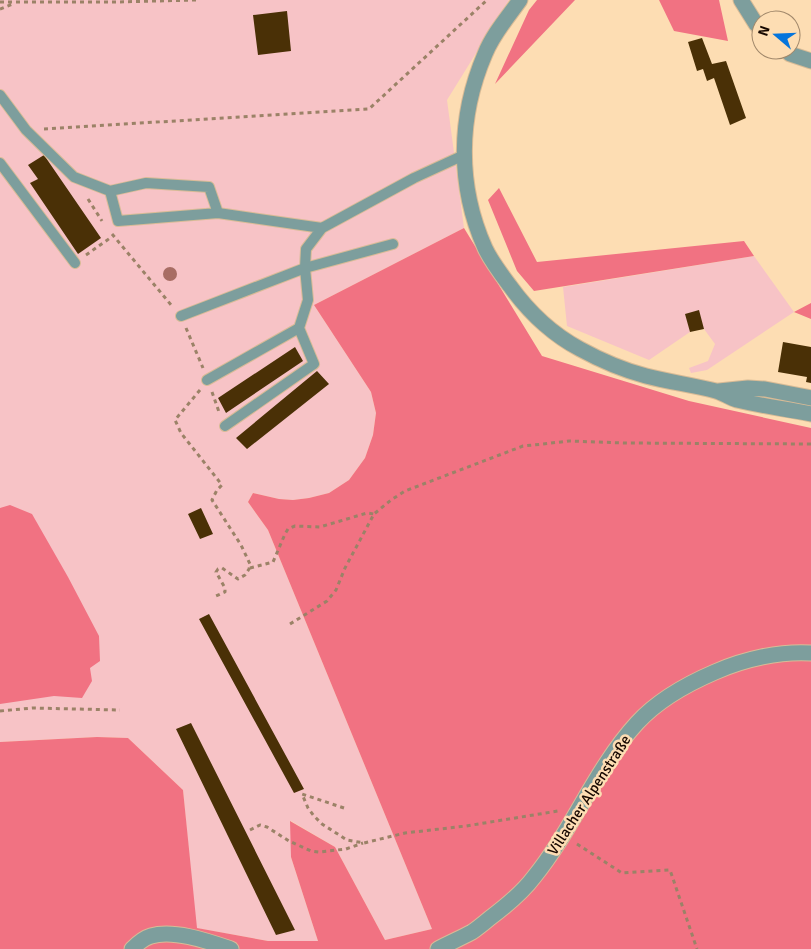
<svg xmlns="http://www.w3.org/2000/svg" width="811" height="949" viewBox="0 0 811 949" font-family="Signika,sans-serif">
<rect width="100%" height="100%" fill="#fdddb3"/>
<path fill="#f7c3c6" d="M0,0H509L447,100L464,228L314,305L371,392L376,413L373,435L365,458L349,480L329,493L309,498L293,500L279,499L253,493L248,502L268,530L432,929L385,940L335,847L291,821V857L318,941H268L196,928L183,790L128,738L97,737L0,742Z
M754,256L794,312L707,370L691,373L689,368L708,361L715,344L704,329L686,314L690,332L649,360L567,326L563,287Z"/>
<path fill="#f17282" d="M537,0H575L495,84L529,10Z
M659,0H719L728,41L674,31Z
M499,188L537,262L744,241L754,256L534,291L517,271L488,200Z
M464,228L542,356L689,401L811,428V949H0V742L97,737L128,738L183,790L197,928L268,941H318L291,857L290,821L335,847L385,940L432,929L268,530L248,502L253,493L279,499L293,500L309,498L329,493L349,480L365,458L373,435L376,413L371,392L314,305Z
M811,303V319L794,312Z
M10,505L32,514L68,577L99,636L100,661L90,668L92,681L82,698L54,696L0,704V508Z"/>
<path fill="#4a3006" d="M287,11L291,51L258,55L253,15Z
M702,38L712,64L726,61L746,118L730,125L714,78L707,81L703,69L697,71L688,42Z
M44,155L101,238L78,254L30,183L38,179L28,165Z
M699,310L704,329L690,332L685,314Z
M783,342L811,347V383L806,382L807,377L778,372Z
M295,347L303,361L226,413L218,398Z
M317,371L329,384L247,449L236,438Z
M201,508L213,534L200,539L188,514Z
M209,614L304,789L294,793L199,619Z
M191,723L295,930L276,935L176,729Z"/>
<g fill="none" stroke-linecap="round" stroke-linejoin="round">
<defs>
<path id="lane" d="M0,95L26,130L74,177L110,191
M0,163L75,263
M218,213L118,221L110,191L146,183L209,187L218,213L322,228L414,178L464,155
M181,316L305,268L393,244
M207,380L299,328L308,300L305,268L306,249L322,228
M225,426L314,364L299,328"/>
<path id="street" d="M520,0C508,17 493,34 485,54C458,117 457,185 485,248C491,261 501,274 510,286C528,311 552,334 580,349C600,360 623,370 646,376C669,382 693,385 716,391C723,393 730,398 737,400C761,406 787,409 811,414
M741,0L756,24L761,29
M786,50L790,54L811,61
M719,391L748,388L765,389L811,398
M132,949C137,944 144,938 151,936C174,929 210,942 231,949
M438,949C449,943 461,938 472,932C478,928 484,923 490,918C506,906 522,893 534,877C573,829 595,769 637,723C658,700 687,684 715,672C744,659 780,651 811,653"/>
</defs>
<use href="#lane" stroke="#d8bb96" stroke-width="12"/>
<use href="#street" stroke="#d8bb96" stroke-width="17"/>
<path stroke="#9b8267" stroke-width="3" stroke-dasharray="4 4" stroke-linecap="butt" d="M0,2H117L196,0
M0,9L13,4
M44,129L369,109L487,0
M88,199L102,221
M112,234L172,306
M86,255L113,236
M186,328L203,368
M200,390L175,420L181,433L222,485L217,490L212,500L241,545L250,564L249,569L245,575L238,579L222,568L218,569L216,572L225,588V592L216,596
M212,392L219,412
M250,568L273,562L285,534L288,529L295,526L320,527L367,513L374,514
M290,624L327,601L336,590L345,568L374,514L391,500L405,491L523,446L543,444L569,441L625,443L811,444
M0,711L32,708L120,710
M344,808L302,794L308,808L314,816L322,824L347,840L364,843L405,833L466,826L558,811
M250,830L260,825L267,827L289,841L311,851L319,852L346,849L363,843
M577,844L622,873L670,870L697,949"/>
<use href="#lane" stroke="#7d9e9d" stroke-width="10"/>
<use href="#street" stroke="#7d9e9d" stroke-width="15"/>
</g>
<circle fill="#a86d64" cx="170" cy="274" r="7"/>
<g text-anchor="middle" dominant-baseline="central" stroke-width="5" stroke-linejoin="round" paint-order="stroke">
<g font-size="15" fill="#160800" stroke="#fdddb3">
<text transform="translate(589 795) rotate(-57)">Villacher Alpenstraße</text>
</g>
</g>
<g transform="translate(776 35) rotate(289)"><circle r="24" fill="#fdddb3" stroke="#a1886b"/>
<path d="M0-4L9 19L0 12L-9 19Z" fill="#0575dc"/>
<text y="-8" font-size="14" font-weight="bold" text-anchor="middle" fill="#160800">N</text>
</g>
</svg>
